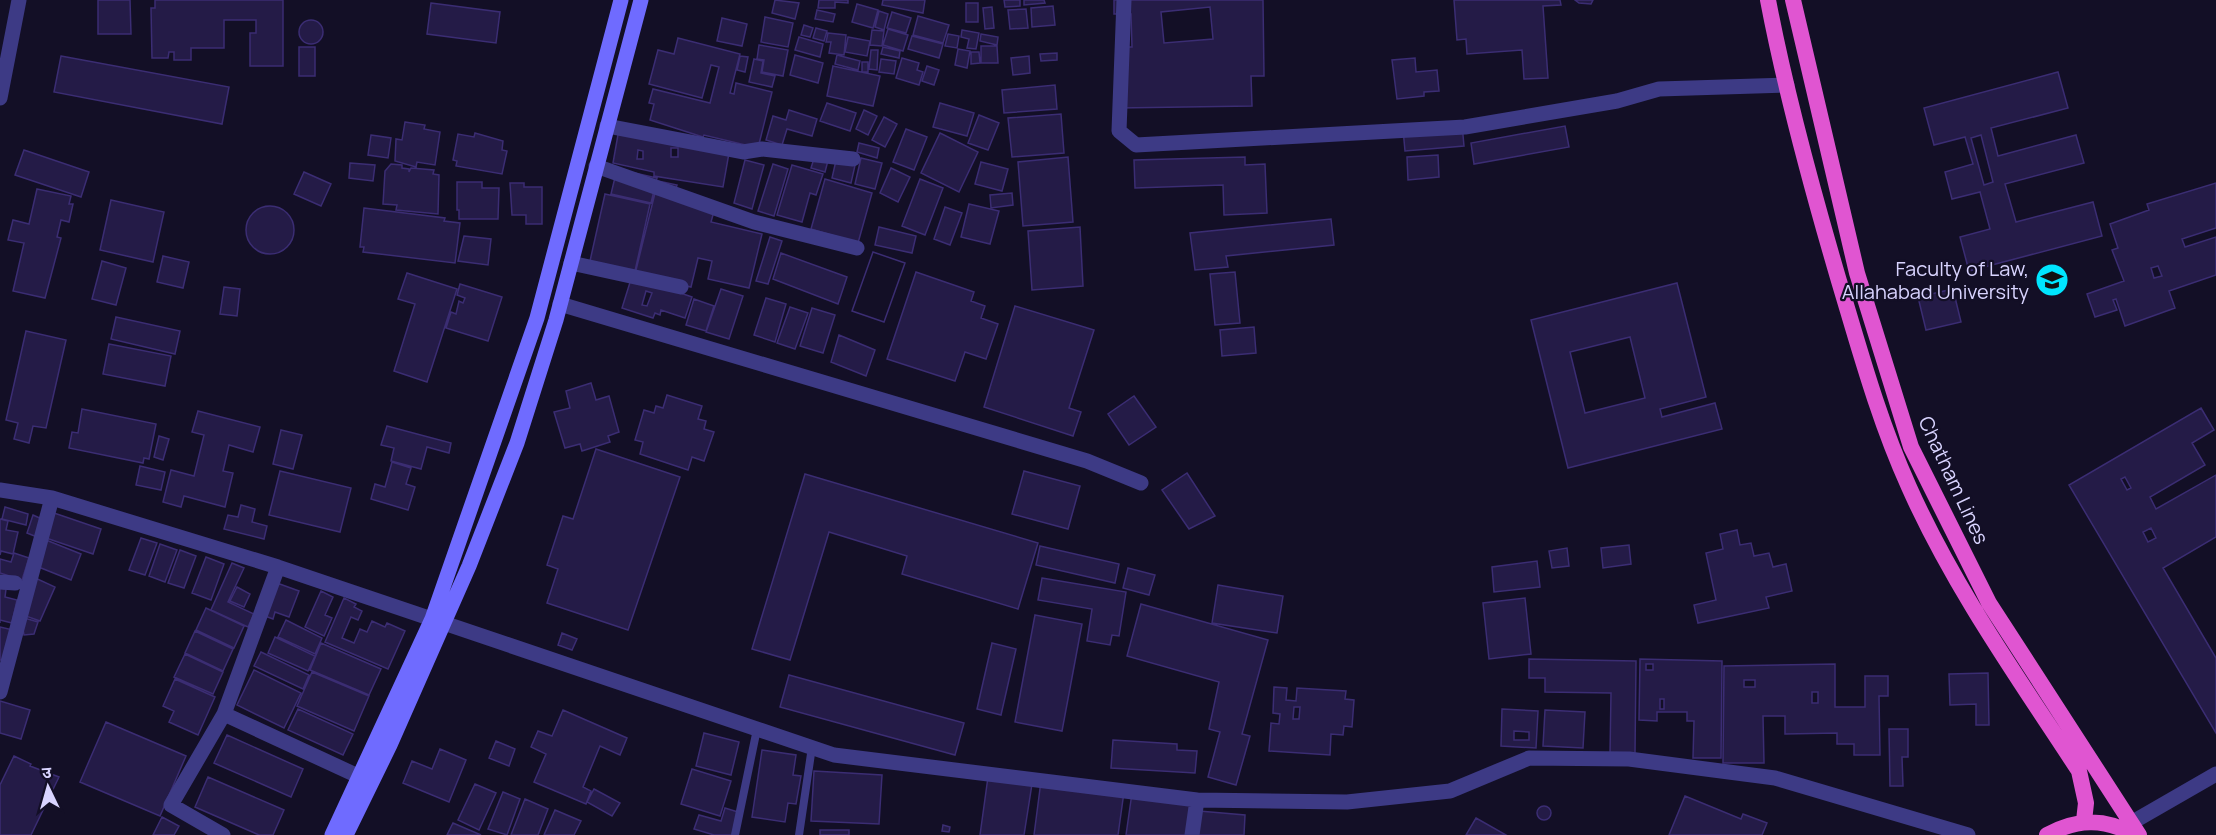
<svg xmlns="http://www.w3.org/2000/svg" width="2216" height="835" viewBox="0 0 2216 835" font-family="Manrope,'Noto Sans Devanagari',sans-serif">
<rect width="100%" height="100%" fill="#130f26"/>
<path fill="#241b47" stroke="#3b2d73" stroke-width="1.5" fill-rule="evenodd" d="M98,0H130L131,34H98Z
M155,0H283V66H250V33H256V20H224V48H191V60H174V52H169L168,58H152L151,8H155Z
M775,0L799,3L795,19L772,13Z
M819,0H848V3L835,2V8H818Z
M883,0H925L923,13L882,5Z
M1004,0H1020V6L1005,7Z
M1024,0H1044L1045,3L1024,5Z
M1114,0H1263L1264,76H1251L1252,106L1118,108L1117,47H1132L1131,14H1114ZM1210,7L1213,39L1164,43L1161,12Z
M1454,0H1560L1561,5L1543,6L1548,78L1524,79L1522,50L1467,54L1466,39L1457,40Z
M1575,0H1593L1591,4L1579,3Z
M431,3L500,12L496,43L427,34Z
M966,3H978V22H966Z
M857,4L878,10L873,28L852,22Z
M1053,6L1055,25L1032,27L1031,8Z
M992,7L994,28L985,29L983,8Z
M1026,9L1028,28L1010,29L1008,10Z
M817,10L835,14L833,22L815,19Z
M879,11L888,14L884,30L875,27Z
M892,12L911,18L906,33L887,28Z
M918,16L949,25L943,43L913,35Z
M765,17L793,23L788,47L761,42Z
M722,18L747,24L742,46L717,41Z
M299 32a12 12 0 1 1 24 0a12 12 0 1 1-24 0Z
M804,25L813,28L810,37L801,35Z
M816,28L827,31L824,41L813,38Z
M888,29L908,35L903,51L883,45Z
M872,30L884,31L882,46L870,45Z
M962,30L979,33L976,49L967,48L969,39L961,37Z
M828,33L846,35L844,55L829,53L831,42H826Z
M948,34L959,36L957,48L945,46Z
M981,34L998,37L997,45L980,41Z
M912,36L943,44L939,58L908,49Z
M799,37L823,44L820,57L795,50Z
M848,37L870,41L867,56L845,52Z
M678,38L740,54L730,93L734,94L736,83L772,92L758,148L704,135L703,137L650,120L654,104L649,103L653,89L710,103L719,67L711,65L702,98L649,84L658,50L674,54Z
M759,45L788,50L783,76L762,72L764,60L757,59Z
M981,46H997L998,63H981Z
M299,47H315V76H299Z
M883,47L900,51L899,58L881,54Z
M958,49L970,51L967,68L955,65Z
M871,50H878L877,70L869,69Z
M971,52H979L980,63L971,64Z
M1057,53V60L1041,61L1040,54Z
M795,55L823,63L818,83L790,75Z
M837,55L860,61L858,70L835,64Z
M61,56L229,87L222,124L54,92Z
M740,56L748,57L745,72L737,70Z
M1029,56L1030,73L1013,75L1011,58Z
M902,58L919,63L917,70L923,72L919,85L896,78Z
M1415,58L1416,72L1437,70L1439,91L1424,92V96L1397,99L1392,60Z
M754,59L763,61L761,73L775,76L772,87L749,82Z
M881,59L896,61L894,74L879,72Z
M862,62H868V72H862Z
M833,66L880,76L873,106L827,96Z
M927,66L939,70L934,85L922,81Z
M2058,72L2068,108L1991,128L1998,156L2076,135L2084,163L2005,184L2016,222L2093,202L2102,236L1969,271L1960,237L1990,229L1980,192L1952,199L1945,172L1973,164L1965,137L1934,145L1924,108ZM1981,135L1993,182L1984,185L1971,138Z
M1055,85L1057,109L1004,113L1002,90Z
M827,103L856,113L850,131L820,121Z
M940,103L974,113L967,136L933,127Z
M789,110L817,119L812,136L787,129L782,145L766,140L773,116L786,120Z
M864,110L877,116L868,135L856,129Z
M1061,114L1064,153L1012,157L1008,118Z
M979,115L999,123L988,150L968,143Z
M884,117L897,124L885,147L872,140Z
M405,122L425,125L424,129L440,132L435,165L417,162L416,167L395,161L396,139L402,140Z
M1462,124L1464,146L1405,151L1403,129Z
M1565,126L1569,147L1474,164L1471,143Z
M619,129L729,153L723,187L654,176V172L613,163ZM671,148H678V157H671ZM638,150L643,151V159H637Z
M906,129L927,137L914,170L893,162Z
M475,133L503,141L502,150L507,151L502,174L456,166L457,161L453,160L458,134L474,137Z
M940,133L978,152L959,192L921,173Z
M371,135L391,138L388,158L368,155Z
M859,143L879,148L877,158L857,152Z
M817,149L830,153L825,172L811,168Z
M24,150L89,172L81,197L15,175Z
M1438,155L1439,177L1408,180L1407,157Z
M837,156L856,161L851,183L832,178Z
M1068,157L1073,222L1023,226L1018,162Z
M1245,157V165L1265,164L1267,213L1224,215L1223,185L1135,188L1134,160Z
M861,158L882,163L875,189L855,184Z
M745,160L764,165L752,209L734,203Z
M981,162L1008,169L1002,191L975,184Z
M350,163L375,165L373,181L349,178Z
M391,164L402,165V168L409,169V172L411,168L434,170L433,174L439,175L438,214L396,210L397,205L383,204L385,171Z
M773,164L788,169L774,216L758,211Z
M792,165L823,174L816,195L810,193L802,222L777,215Z
M891,168L910,177L898,202L880,193Z
M617,169L657,178L651,203L611,194Z
M304,172L331,184L321,206L294,194Z
M825,179L872,193L858,243L811,229Z
M920,179L943,188L925,235L902,226Z
M658,181L677,185L674,194L716,204L711,222L762,234L749,288L708,279L712,261L698,258L691,287L635,274Z
M457,182H482V188H499L498,219H459V210H457Z
M510,183H524V187H542V224H526V215H512Z
M2216,183V228L2182,239L2185,247L2216,237V275L2169,291L2175,308L2125,326L2116,299L2113,300L2117,310L2095,317L2087,294L2124,281L2112,250L2118,248L2110,224L2149,210L2147,204ZM2158,266L2162,276L2154,278L2151,268Z
M37,189L71,196L69,204H73L69,222L61,220L57,237L61,238L45,298L13,291L24,243L8,240L13,220L29,224Z
M1012,193L1013,205L991,208L990,195Z
M605,194L650,204L635,271L590,261Z
M111,200L164,212L153,262L100,250Z
M969,204L999,211L990,244L961,237Z
M246 230a24 24 0 1 1 48 0a24 24 0 1 1-48 0Z
M945,207L962,213L950,245L934,239Z
M364,208L445,218L444,221L460,223L455,263L363,252L364,247H360Z
M1331,219L1334,245L1226,256L1228,267L1195,270L1190,233Z
M879,227L916,236L912,253L875,245Z
M1080,227L1083,286L1032,290L1028,231Z
M464,236L491,239L488,265L458,261Z
M770,237L782,241L768,284L756,281Z
M873,252L905,263L884,322L852,311Z
M873,252L905,263L884,322L852,311Z
M781,253L847,277L838,304L773,279Z
M163,256L189,262L183,288L157,282Z
M102,261L126,268L116,305L92,299Z
M916,272L974,292L971,301L985,306L981,318L998,324L986,359L965,352L955,381L887,359Z
M1235,272L1240,323L1215,325L1210,274Z
M407,273L457,289L427,382L394,371L415,304L398,299Z
M632,276L692,297L685,318L661,310L660,315L655,313L653,318L622,308ZM646,291L652,293L647,306L642,305Z
M1677,283L1706,397L1660,409L1662,417L1715,403L1722,429L1568,468L1531,320ZM1630,337L1645,398L1585,413L1570,352Z
M460,284L502,297L488,341L446,328L451,312L456,314L459,301L463,303L465,298L457,295Z
M224,287L240,289L237,316L220,314Z
M721,289L743,296L729,339L706,332Z
M1953,289L1961,322L1926,330L1918,297Z
M766,298L786,304L775,342L754,335Z
M694,299L714,306L706,331L686,325Z
M1015,306L1094,330L1069,408L1081,412L1073,436L984,407Z
M790,307L808,313L795,349L777,343Z
M812,308L835,315L823,353L800,346Z
M116,317L180,331L175,354L111,339Z
M1254,327L1256,353L1222,356L1220,330Z
M26,331L66,340L46,428L33,426L29,443L14,439L18,423L6,420Z
M839,335L875,350L866,376L831,362Z
M109,344L171,356L165,386L103,374Z
M591,383L596,400L609,396L619,432L608,436L610,442L582,451L580,444L565,448L554,412L570,408L566,391Z
M667,395L702,406L698,419L706,421L704,429L714,432L704,461L692,457L688,470L640,454L643,442L635,440L644,410L654,413L656,406L663,408Z
M1134,396L1156,427L1129,445L1108,414Z
M2201,408L2214,430L2192,443L2205,465L2150,497L2156,509L2216,475V537L2163,568L2216,658V733L2069,485ZM2125,477L2131,488L2127,490L2121,479ZM2151,528L2156,538L2148,542L2143,532Z
M82,409L156,424L149,459L144,458L143,463L69,448L72,432L78,433Z
M198,411L260,427L253,452L229,445L223,471L233,473L225,507L184,496L181,507L163,502L171,470L194,476L204,435L192,432Z
M387,426L451,443L449,453L427,447L421,469L391,461L394,448L381,445Z
M281,430L302,435L293,469L273,464Z
M159,436L169,439L163,460L154,457Z
M596,449L680,477L628,630L547,603L558,569L547,565L563,516L573,519Z
M392,462L411,468L406,484L415,487L408,510L371,499L375,484L385,487Z
M140,466L165,472L161,490L136,485Z
M280,471L351,488L340,532L269,515Z
M1024,471L1080,486L1068,529L1012,514Z
M1187,473L1215,516L1189,529L1162,490Z
M805,474L1038,543L1018,609L902,574L907,556L829,532L790,660L752,649Z
M241,505L255,509L252,522L267,526L264,539L224,529L228,515L238,517Z
M5,507L28,514L26,525L2,519Z
M54,513L101,529L93,554L46,538Z
M33,515L44,520L37,537L27,533Z
M0,519L8,521L6,530L18,532L13,554L1,551L0,555Z
M1737,530L1740,545L1751,543L1754,556L1769,553L1773,567L1786,564L1792,591L1766,597L1769,608L1698,623L1694,605L1716,600L1706,553L1723,549L1720,534Z
M41,538L81,554L71,580L31,564Z
M141,538L157,543L145,575L129,570Z
M160,544L177,550L165,582L149,576Z
M1629,545L1631,564L1603,568L1601,548Z
M1040,546L1119,564L1115,583L1036,565Z
M1567,548L1569,566L1552,568L1549,551Z
M180,550L196,556L184,588L168,583Z
M14,553L29,558L22,580L0,573V559L11,562Z
M206,557L224,564L211,600L192,593Z
M1537,561L1540,587L1494,592L1492,567Z
M232,563L244,568L228,602L254,614L248,627L211,610Z
M1128,568L1155,575L1149,595L1123,588Z
M31,576L55,587L40,621L20,614Z
M1042,578L1126,592L1119,636L1112,635L1110,645L1087,641L1092,609L1038,600Z
M277,583L299,591L289,617L275,612L273,619L265,616Z
M1218,585L1283,596L1277,633L1212,623Z
M237,587L250,594L244,607L230,601Z
M0,588L6,589L5,597L17,600L12,623L0,620V623Z
M321,591L333,597L325,615L332,618L324,636L305,627Z
M344,598L356,604L354,607L362,611L358,620L351,617L342,638L354,643L360,629L367,632L372,621L385,627L387,623L405,631L388,669L325,642Z
M1525,598L1531,654L1489,659L1483,603Z
M1141,604L1268,640L1242,734L1250,736L1236,785L1208,777L1220,732L1209,729L1219,682L1127,656Z
M206,608L244,626L234,648L196,630Z
M1035,615L1082,624L1062,731L1015,722Z
M21,617L38,622L34,634L24,635Z
M286,620L322,638L315,654L278,637Z
M0,627L13,630L5,660H0Z
M195,631L233,649L223,671L185,653Z
M562,633L577,639L572,650L558,645Z
M275,637L315,656L308,671L268,653Z
M321,643L381,669L369,695L310,670Z
M992,643L1016,649L1001,715L977,709Z
M261,652L309,675L303,689L254,666Z
M185,654L223,672L213,694L174,677Z
M1529,659L1636,661L1635,754H1610L1611,693L1545,692V678H1529Z
M1640,659L1722,661L1721,758H1693L1694,721H1687V712H1657V721L1639,720ZM1646,664H1653V670H1646ZM1660,699H1664V709H1660Z
M1835,664V707H1865V676H1888V696H1879L1880,755H1854V744H1837V733L1785,734V716H1763L1764,763H1723L1724,666ZM1744,680H1755V687H1744ZM1812,692H1818V703H1812Z
M254,670L301,693L284,728L237,705Z
M312,672L369,696L354,731L297,706Z
M1988,673L1989,725H1976V704L1950,705L1949,674Z
M789,675L964,723L955,755L780,707Z
M175,679L215,697L198,735L169,722L174,711L163,706Z
M1274,687L1287,688L1286,700L1296,701L1297,688L1346,691L1345,699L1354,700L1352,727L1344,726L1343,735L1331,734L1330,755L1269,751L1271,723L1279,724L1280,714L1273,713ZM1294,707H1300L1299,719H1293Z
M0,701L30,710L21,739L0,733Z
M298,709L353,734L343,755L288,730Z
M1502,709L1538,711L1536,748L1501,746ZM1514,731L1529,732V740H1514Z
M563,710L627,738L620,755L600,746L583,787L591,791L586,804L534,782L546,754L531,747L538,731L552,736Z
M1545,710L1585,712L1583,748L1543,746Z
M106,722L186,756L160,816L80,782Z
M1889,729H1908V757H1902L1903,786H1890Z
M704,733L739,742L731,775L696,766Z
M227,735L303,769L291,797L214,763Z
M1113,740L1177,744V750L1197,751L1195,773L1111,768Z
M496,741L515,749L509,766L489,758Z
M440,749L466,760L449,802L403,783L412,761L432,769Z
M762,750L796,755L793,775L801,776L796,804L788,803L785,822L752,817Z
M14,756L31,764L30,766L59,777L31,835H0V785Z
M692,769L731,781L720,816L681,804Z
M814,771L882,775L879,824L811,821Z
M208,777L284,810L273,835H259L195,807Z
M988,777L1032,784L1024,835H980Z
M1041,781L1124,792L1118,835H1034Z
M475,784L496,793L479,830L458,820Z
M594,789L620,803L612,816L587,802Z
M503,792L520,799L507,835L488,829Z
M1132,793L1192,802L1187,835H1126Z
M1685,796L1741,819L1743,814L1767,823L1762,835H1669Z
M525,799L548,809L538,835H511Z
M1537 813a7 7 0 1 1 14 0a7 7 0 1 1-14 0Z
M725,808L738,812L732,835H714L694,829L699,815L721,821Z
M555,810L581,821L574,835H544Z
M1199,811L1245,815L1244,835H1191Z
M162,817L179,826L174,835H153Z
M1476,818L1506,835H1466Z
M453,823L481,835H447Z
M943,825L950,827L949,832L942,831Z
M820,830H849V835H820Z"/>
<g fill="none" stroke-linecap="round" stroke-linejoin="round">
<path stroke="#3d3a85" stroke-width="8" d="M735,835L757,729
M799,835L812,747"/>
<path stroke="#3d3a85" stroke-width="15" d="M1124,0L1119,131L1136,145L1465,127L1617,101L1659,89L1787,85
M0,98L19,0
M607,126L743,152L762,149L853,159
M596,166L754,222L857,248
M571,263L681,287
M560,304L1087,461L1141,483
M0,490L52,498L278,567L834,755L1197,800L1347,802L1450,791L1529,758L1629,759L1775,778L1968,835
M0,582L15,583
M0,692L52,498
M224,714L358,776
M2131,823L2216,774
M223,835L171,805L224,714L278,567
M1192,835L1197,800"/>
<path stroke="#6f6bff" stroke-width="15" d="M332,835L432,619L537,318L621,0
M346,835L390,745L469,566L517,443L556,320L641,0"/>
<path stroke="#e055d1" stroke-width="16" d="M1768,0C1786,95 1812,189 1839,281C1860,351 1879,421 1909,487C1954,588 2019,679 2079,771L2086,803L2084,821
M1793,0L1857,273L1911,447L1989,603L2139,835
M2047,835C2076,819 2104,817 2134,835"/>
</g>
<defs>
<symbol id="university-disc" viewBox="-11 -11 22 22"><circle r="9.5" fill="#00e5ff" stroke="#130f26"/><path d="M0-5L7-2L0 1L-7-2ZM-4 1L0 2.5L4 1V4Q0 6-4 4Z" fill="#111"/></symbol>
</defs>
<g fill-rule="evenodd">
<use href="#university-disc" x="2033" y="261" width="38" height="38"/>
</g>
<g text-anchor="middle" dominant-baseline="central" stroke-width="4.5" stroke-linejoin="round" paint-order="stroke">
<g font-size="20" fill="#d9d4ff" stroke="#130f26" text-anchor="end">
<text x="2029" y="268">Faculty of Law,<tspan x="2029" dy="23">Allahabad University</tspan></text>
</g>
<g font-size="20" fill="#d9d4ff" stroke="#130f26">
<text transform="translate(1954 480) rotate(65)">Chatham Lines</text>
</g>
</g>
<g transform="translate(48 787) rotate(355)" stroke="#130f26" stroke-width="4.5" paint-order="stroke">
<path d="M0-4.5L10 22L0 15L-10 22Z" fill="#d9d4ff"/>
<text y="-9" font-size="16" font-weight="bold" text-anchor="middle" fill="#d9d4ff">उ</text>
</g>
</svg>
